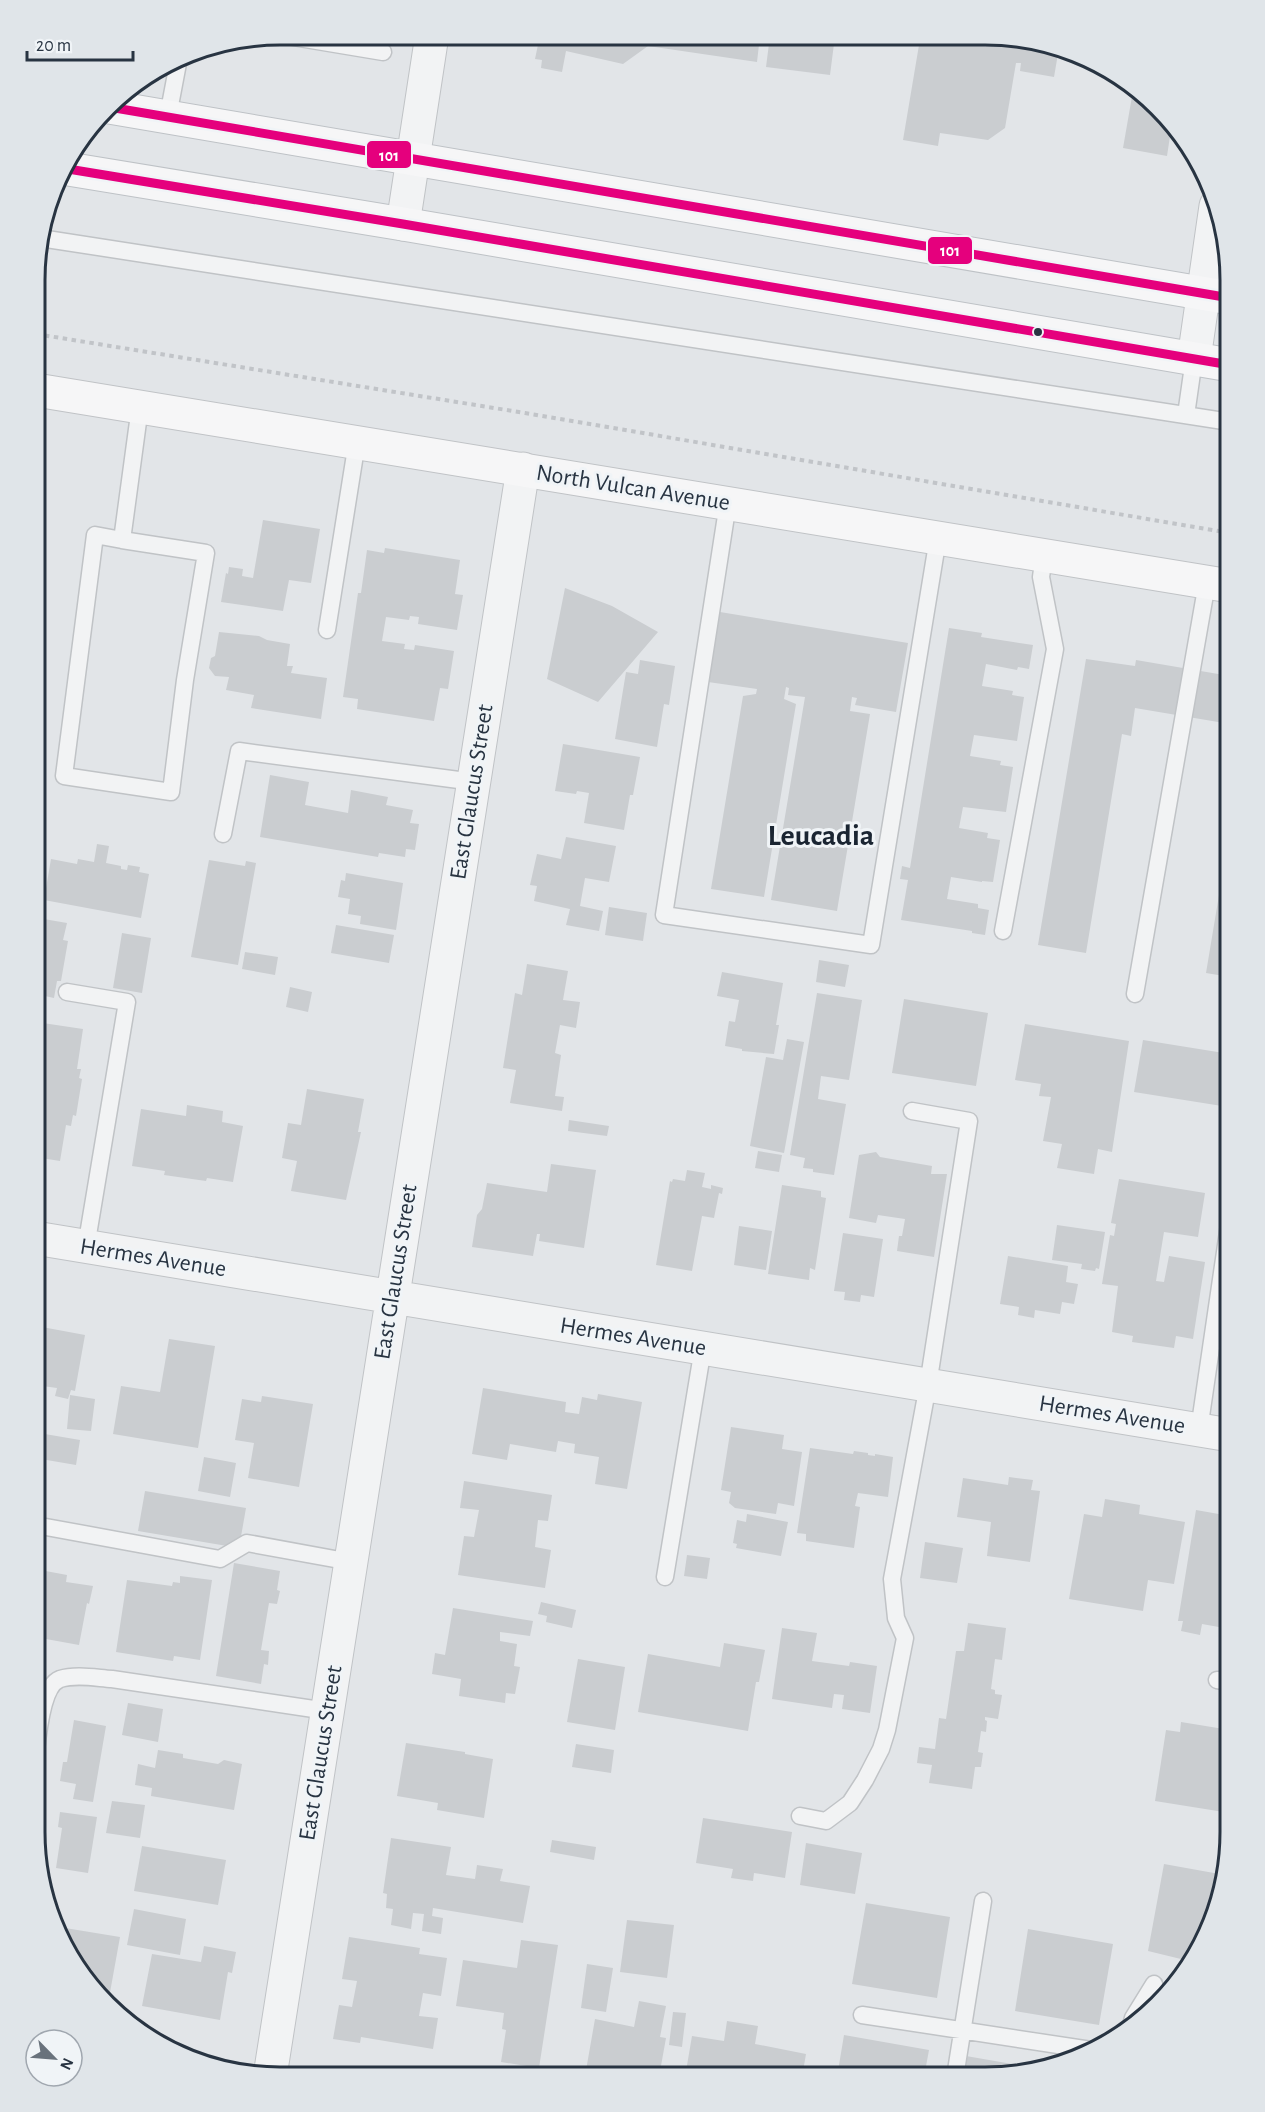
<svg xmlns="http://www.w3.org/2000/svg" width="1265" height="2112" viewBox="0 0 1265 2112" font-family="'Alegreya Sans',sans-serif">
<rect width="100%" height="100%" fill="#e2e5e8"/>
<path fill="#cacdd0" d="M540,35L760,36L757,62L648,46L623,64L566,51L562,72L541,68L542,60L535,59Z
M770,36L800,40L801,36H835L830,75L766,67Z
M928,36L1017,37L1059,48L1054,77L1020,71L1021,63H1016L1005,128L988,140L940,133L938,146L903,140L919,45L926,46Z
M1134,85L1172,123L1167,156L1123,148Z
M36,480L46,481L37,529H36Z
M263,520L320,529L311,583L289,580L283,611L221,602L226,573L228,574L229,567L243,569L242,576L253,578Z
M385,548L460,560L455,594L463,595L457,630L418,624L419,617L410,616L409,620L386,617L382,641L405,644L404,649L414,650L415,645L454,651L448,689L440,688L434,721L357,709L358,699L343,697L358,593H361L367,550L384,553Z
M36,574L42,575L37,601H36Z
M565,588L612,606L658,632L598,702L547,679Z
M720,612L908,643L896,712L855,705L857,698L852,697L850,711L870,714L837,911L771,900L805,697L788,695L789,688L786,687L784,699L796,704L764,897L711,889L743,696L756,694L757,689L708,682Z
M949,628L982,633L981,637L1033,645L1029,669L1018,667L1017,670L986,664L982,686L1013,691L1012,695L1024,697L1017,741L974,735L970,756L1001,761L1000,765L1013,767L1006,812L963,807L959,828L988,833L987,838L1000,840L993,882L982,881V882L951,877L947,899L978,904V908L989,910L985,935L972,933V931L901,920L908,880L900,879L902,866L910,868Z
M219,632L259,636L267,640L290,644L287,666H293L291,673L327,678L321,719L251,708L254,695L226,690L229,677L215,676L209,668L211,658L215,656Z
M1086,659L1135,666L1136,660L1230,676V724L1135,708L1131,736L1122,734L1086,953L1038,945Z
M640,660L675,666L669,705L664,704L657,747L615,739L626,672L638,674Z
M563,744L640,757L633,795H630L624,830L584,823L589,793L577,791L576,794L555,791Z
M270,775L309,782L305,805L348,813L351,790L388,797L386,805L413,810L410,823L419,824L415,850L406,849L405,857L379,853L378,857L260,837Z
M1229,835H1230V977L1206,973Z
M566,837L616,846L609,882L585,878L580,906L603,911L599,931L566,925L570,909L534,901L537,886L530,885L537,854L561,859Z
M97,844L109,846L106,863L121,866V869L127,870L128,865L140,867L139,872L149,874L141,918L44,900L51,859L77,864L78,859L94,862Z
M209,860L245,866L246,861L256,863L238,965L191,957Z
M346,873L403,883L396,930L360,924L361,916L348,914L350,899L338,897L341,880L345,881Z
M609,907L647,913L643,941L605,935Z
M38,918L67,923L63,940L68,941L61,981H57L54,998L36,994V930Z
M336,925L394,935L389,963L331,953Z
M122,933L151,938L142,993L113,988Z
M245,952L278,957L275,975L242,969Z
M819,960L849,965L845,987L816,982Z
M527,964L568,971L563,1000L580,1002L576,1028L560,1025L555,1053L561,1055L555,1096L564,1097L562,1111L510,1103L516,1070L503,1068L515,993L522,995Z
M722,972L783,983L776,1025H779L774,1054L742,1051V1049L725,1046L729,1021L735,1022L739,1000L717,996Z
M290,987L312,992L308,1012L286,1007Z
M817,993L862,1000L849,1080L821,1076L818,1099L846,1104L834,1175L813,1172V1169L803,1168L805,1158L790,1155Z
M904,999L988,1013L976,1086L892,1073Z
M36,1022L83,1029L77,1069H81L79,1078L82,1079L76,1116L73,1115L71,1126L66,1125L60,1161L35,1157Z
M1025,1024L1129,1041L1112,1152L1098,1149L1094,1174L1057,1168L1062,1144L1043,1141L1051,1097L1039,1096L1041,1084L1015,1080Z
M787,1039L804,1042L784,1153L750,1146L766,1057L783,1060Z
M1143,1040L1230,1054V1103L1222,1102V1106L1134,1092Z
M307,1089L364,1099L358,1132H361L346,1200L291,1191L297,1161L282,1158L288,1123L301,1125Z
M187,1105L223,1111L222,1122L243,1126L233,1182L207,1178L206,1181L164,1175L165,1171L132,1166L141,1109L186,1116Z
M569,1120L609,1126L607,1136L568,1131Z
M758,1151L782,1155L779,1172L755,1168Z
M876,1152L880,1157L932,1166L931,1174H947L934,1257L897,1251L899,1236H902L905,1219L878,1215L876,1223L849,1218L859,1155Z
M551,1164L596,1170L584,1248L539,1241L540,1234H537L533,1256L472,1247L477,1215L482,1209L487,1183L547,1192Z
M687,1170L705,1173L702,1187L711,1189V1185L723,1188L722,1194L719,1193L714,1218L702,1216L692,1271L656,1265L670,1181L672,1182L673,1179L685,1181Z
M1119,1179L1205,1193L1198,1237L1164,1232L1156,1281L1164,1282L1169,1256L1205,1262L1193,1339L1176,1336L1174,1348L1132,1342L1133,1336L1112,1332L1118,1286L1102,1284L1110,1235L1114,1236L1116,1224L1111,1223Z
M782,1185L821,1191V1197L826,1198L815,1270L810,1268L809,1280L768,1274Z
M1057,1225L1105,1232L1099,1269L1096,1268L1095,1271L1081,1269L1082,1264L1052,1260Z
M739,1226L772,1231L766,1270L734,1265Z
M843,1233L883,1239L874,1297L861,1295L860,1302L844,1300L845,1292L834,1291Z
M1008,1256L1068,1266L1066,1282L1078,1284L1074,1304L1062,1302L1060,1314L1035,1310L1034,1318L1018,1315L1019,1307L1000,1304Z
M42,1327L85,1335L75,1391L71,1390L68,1399L55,1396L57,1388L35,1385V1363Z
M169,1339L215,1346L198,1448L113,1434L121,1386L160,1392Z
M483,1388L566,1402L565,1412L579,1414L582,1397L597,1400L598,1394L642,1402L627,1489L595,1484L599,1457L574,1453L575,1444L558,1441L556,1452L510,1444L507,1460L472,1454Z
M70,1395L95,1399L91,1431L67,1429Z
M262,1396L313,1404L299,1487L248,1478L254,1443L235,1440L242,1399L261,1402Z
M731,1427L784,1435L782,1449L802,1452L794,1506L778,1503L776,1514L735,1508L729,1503L731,1492L721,1490Z
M39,1433L80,1440L76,1465L35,1458Z
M810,1448L853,1454L854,1451L868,1453V1455L875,1456V1454L893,1457L888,1497L858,1493L855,1506L860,1507L854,1548L806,1541V1534L797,1533Z
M204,1457L236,1463L230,1497L198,1491Z
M1009,1477L1033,1480L1031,1490L1040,1491L1030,1562L987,1556L991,1522L957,1517L963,1478L1008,1485Z
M464,1481L552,1495L548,1521L538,1520L535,1547L551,1550L545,1588L458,1575L464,1536L474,1537L479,1510L460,1508Z
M145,1491L246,1508L239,1548L138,1531Z
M1105,1499L1140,1505L1139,1514L1185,1522L1174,1584L1148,1580L1143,1611L1069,1599L1084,1514L1102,1517Z
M1196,1510L1230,1516V1629L1202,1624L1200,1635L1181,1631L1183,1621H1178Z
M747,1514L788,1522L781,1556L736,1548L737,1544L733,1543L737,1520L746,1522Z
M925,1542L963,1548L957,1583L920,1578Z
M687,1555L710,1558L707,1579L684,1576Z
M234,1563L280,1571L277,1590L280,1591L277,1604L269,1603L261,1650L269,1651L268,1665L264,1664L261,1684L216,1676Z
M35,1569L67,1575L66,1582L93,1586L89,1604L87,1603L79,1645L35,1637Z
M180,1576L212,1580L200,1660L174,1656L173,1661L116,1652L127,1580L172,1586L173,1582L180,1583Z
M541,1602L576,1610L572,1628L546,1622L547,1616L538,1614Z
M453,1608L533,1621L530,1636L500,1632V1641L517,1644L514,1666L520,1667L515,1694L506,1693L505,1703L459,1696L461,1679L432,1674L435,1653L445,1655Z
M968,1623L1006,1628L1002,1660L995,1659L991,1689L995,1690V1694L1002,1695L998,1719L985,1717V1720L987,1721L986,1732L981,1731L978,1752L983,1753L981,1767H975L972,1789L929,1783L932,1765L917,1763L919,1747L935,1749L939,1718L946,1719L956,1651H964Z
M782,1628L817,1633L812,1661L849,1666L850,1662L877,1666L870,1713L842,1709L844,1695L834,1694L832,1708L772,1699Z
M724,1643L765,1650L759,1682H756L748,1731L638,1712L648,1654L720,1667Z
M578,1659L625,1667L615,1730L567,1722Z
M128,1703L163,1709L158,1742L122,1735Z
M74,1720L106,1726L93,1802L73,1799L76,1784L60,1781L63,1762H67Z
M1181,1722L1230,1730V1813L1155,1801L1166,1730L1180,1732Z
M406,1743L465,1752V1754L493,1759L484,1818L437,1810L438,1803L397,1796Z
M576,1744L614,1750L611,1773L572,1767Z
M158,1750L183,1754V1758L218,1764L224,1760L242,1764L234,1810L151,1796L152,1788L135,1785L138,1764L155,1768Z
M112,1801L145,1805L140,1838L106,1833Z
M60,1812L97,1817L88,1873L56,1868L62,1828L58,1827Z
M703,1818L792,1832L785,1878L754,1873L753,1881L731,1878L733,1869L696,1863Z
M391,1838L451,1847L446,1875L475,1879L477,1865L503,1869L500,1881L530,1886L523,1923L433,1908L432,1916L443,1918L441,1934L422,1931L424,1914L413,1913L411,1929L391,1925L393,1909L386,1908L387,1894L383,1893Z
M552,1840L596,1847L594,1860L550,1852Z
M806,1843L862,1853L855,1894L800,1885Z
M142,1846L226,1860L218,1905L134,1891Z
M1164,1864L1225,1875L1217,1911L1186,1971L1187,1958H1185V1960L1148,1951Z
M866,1903L950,1917L937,1998L852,1984Z
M134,1909L186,1919L180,1955L127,1945Z
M627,1920L674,1925L667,1978L620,1972Z
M53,1926L120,1937L109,1998L101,1997L85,1981Z
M1028,1929L1113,1944L1099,2025L1015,2011Z
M349,1937L420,1948L419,1954L447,1958L441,1996L423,1993L419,2016L438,2018L433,2049L361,2037L360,2043L333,2039L339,2005L352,2007L357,1981L342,1979Z
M521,1940L558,1945L539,2068L501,2062L506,2030L502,2029L504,2013L456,2006L463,1960L517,1968Z
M204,1946L236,1952L232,1973L228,1972L220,2020L142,2006L152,1954L201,1962Z
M587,1964L613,1968L606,2012L581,2008Z
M639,2001L666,2006L660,2037L666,2038L659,2077L585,2076L595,2019L634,2027Z
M673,2012L686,2013L682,2047L669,2045Z
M727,2021L758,2026L755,2044L806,2054L802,2077H766L767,2070L754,2068L753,2073L721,2068L719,2077H685L692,2036L724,2041Z
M844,2035L929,2050L924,2077H837Z
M966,2056L1036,2068L985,2077H963Z"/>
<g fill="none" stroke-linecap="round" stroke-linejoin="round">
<defs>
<path id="service" d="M281,35L383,52
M168,116L179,58
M40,238L1230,422
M1186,415L1194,359
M728,503L664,915L871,945L938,538
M122,540L95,535L64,776L171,792L185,680L206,553L122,540L140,407
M327,630L357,442
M223,834L239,751L474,782
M1003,931L1055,649L1041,577L1044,556
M67,992L127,1002L86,1247
M1135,994L1207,583
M1199,1430L1230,1218
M46,1527L220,1559L247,1543L351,1562
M665,1577L703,1348
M1217,1680L1230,1682
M35,1759C37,1742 41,1686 60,1679C76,1674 96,1678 112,1679L327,1711
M800,1816L826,1821L850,1803L865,1780L881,1749L887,1730L905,1638L896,1618L892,1579L928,1385L969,1121L912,1111
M862,2015L1091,2050
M1130,2029L1133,2018L1154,1984
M955,2077L983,1901"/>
<path id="minor" d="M403,224L432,35
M1194,359L1216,206
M35,1238L1230,1435
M270,2076L523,469"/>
<path id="secondary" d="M36,390L1230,586"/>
<path id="primary" d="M109,107L1230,298
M62,168L403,224L1230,365"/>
</defs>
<use href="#service" stroke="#c0c3c6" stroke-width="19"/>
<use href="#minor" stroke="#c0c3c6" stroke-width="35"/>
<use href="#secondary" stroke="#c0c3c6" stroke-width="35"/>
<use href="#primary" stroke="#bec2c6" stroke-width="35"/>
<path stroke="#c1c4c8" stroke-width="4" stroke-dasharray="4.5 4.5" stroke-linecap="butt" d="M36,334L525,413L1230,533"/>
<use href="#service" stroke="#f2f3f4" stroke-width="16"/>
<use href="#minor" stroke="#f2f3f4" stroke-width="33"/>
<use href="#secondary" stroke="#f6f6f7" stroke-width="33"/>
<use href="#primary" stroke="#f6f6f7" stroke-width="33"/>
<defs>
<path id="bus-1" d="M109,107L1230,298
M62,168L403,224L1230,365"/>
</defs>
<use href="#bus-1" stroke="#f0f4f7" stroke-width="14"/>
<use href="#bus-1" stroke="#e5007d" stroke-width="9"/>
</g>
<circle fill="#283442" stroke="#f0f4f7" stroke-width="2" cx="1038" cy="332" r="5"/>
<g text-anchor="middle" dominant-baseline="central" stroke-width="6" stroke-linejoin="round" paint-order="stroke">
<g font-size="24" fill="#283442" stroke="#f0f4f7">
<text transform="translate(633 488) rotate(9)">North Vulcan Avenue</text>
<text transform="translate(472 792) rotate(-81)">East Glaucus Street</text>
<text transform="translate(153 1258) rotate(9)">Hermes Avenue</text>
<text transform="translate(396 1272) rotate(-81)">East Glaucus Street</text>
<text transform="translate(633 1337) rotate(9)">Hermes Avenue</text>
<text transform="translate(1112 1415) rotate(9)">Hermes Avenue</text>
<text transform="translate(321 1753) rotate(-81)">East Glaucus Street</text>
</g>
<g font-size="30" font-weight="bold" fill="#1a2532" stroke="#f0f4f7">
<text x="821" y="836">Leucadia</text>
</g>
</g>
<path d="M0 0H1265V2112H0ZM280 45H985A235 235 0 0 1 1220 280V1832A235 235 0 0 1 985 2067H280A235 235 0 0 1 45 1832V280A235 235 0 0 1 280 45Z" fill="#e0e5e9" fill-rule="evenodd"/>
<path fill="none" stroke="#283442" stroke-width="3" d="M280 45H985A235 235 0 0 1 1220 280V1832A235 235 0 0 1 985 2067H280A235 235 0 0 1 45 1832V280A235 235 0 0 1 280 45Z"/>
<g stroke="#f0f4f7" stroke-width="2">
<rect x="366" y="140" width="46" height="29" rx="6" fill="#e5007d"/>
<rect x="927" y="236" width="46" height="29" rx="6" fill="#e5007d"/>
</g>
<g font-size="16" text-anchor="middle" font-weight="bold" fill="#fff">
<text x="389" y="161">101</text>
<text x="950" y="256">101</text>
</g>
<g transform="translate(54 2058) rotate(115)"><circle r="28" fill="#f0f4f7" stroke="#a0a7af" stroke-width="1.5"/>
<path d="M0-4.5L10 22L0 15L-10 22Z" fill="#69727c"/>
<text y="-9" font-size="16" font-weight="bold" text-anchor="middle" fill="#283442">N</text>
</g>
<path d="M27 51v9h106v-9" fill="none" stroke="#283442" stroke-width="3"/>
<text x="36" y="51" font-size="18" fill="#283442" stroke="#f0f4f7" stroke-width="4.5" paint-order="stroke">20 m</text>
</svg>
